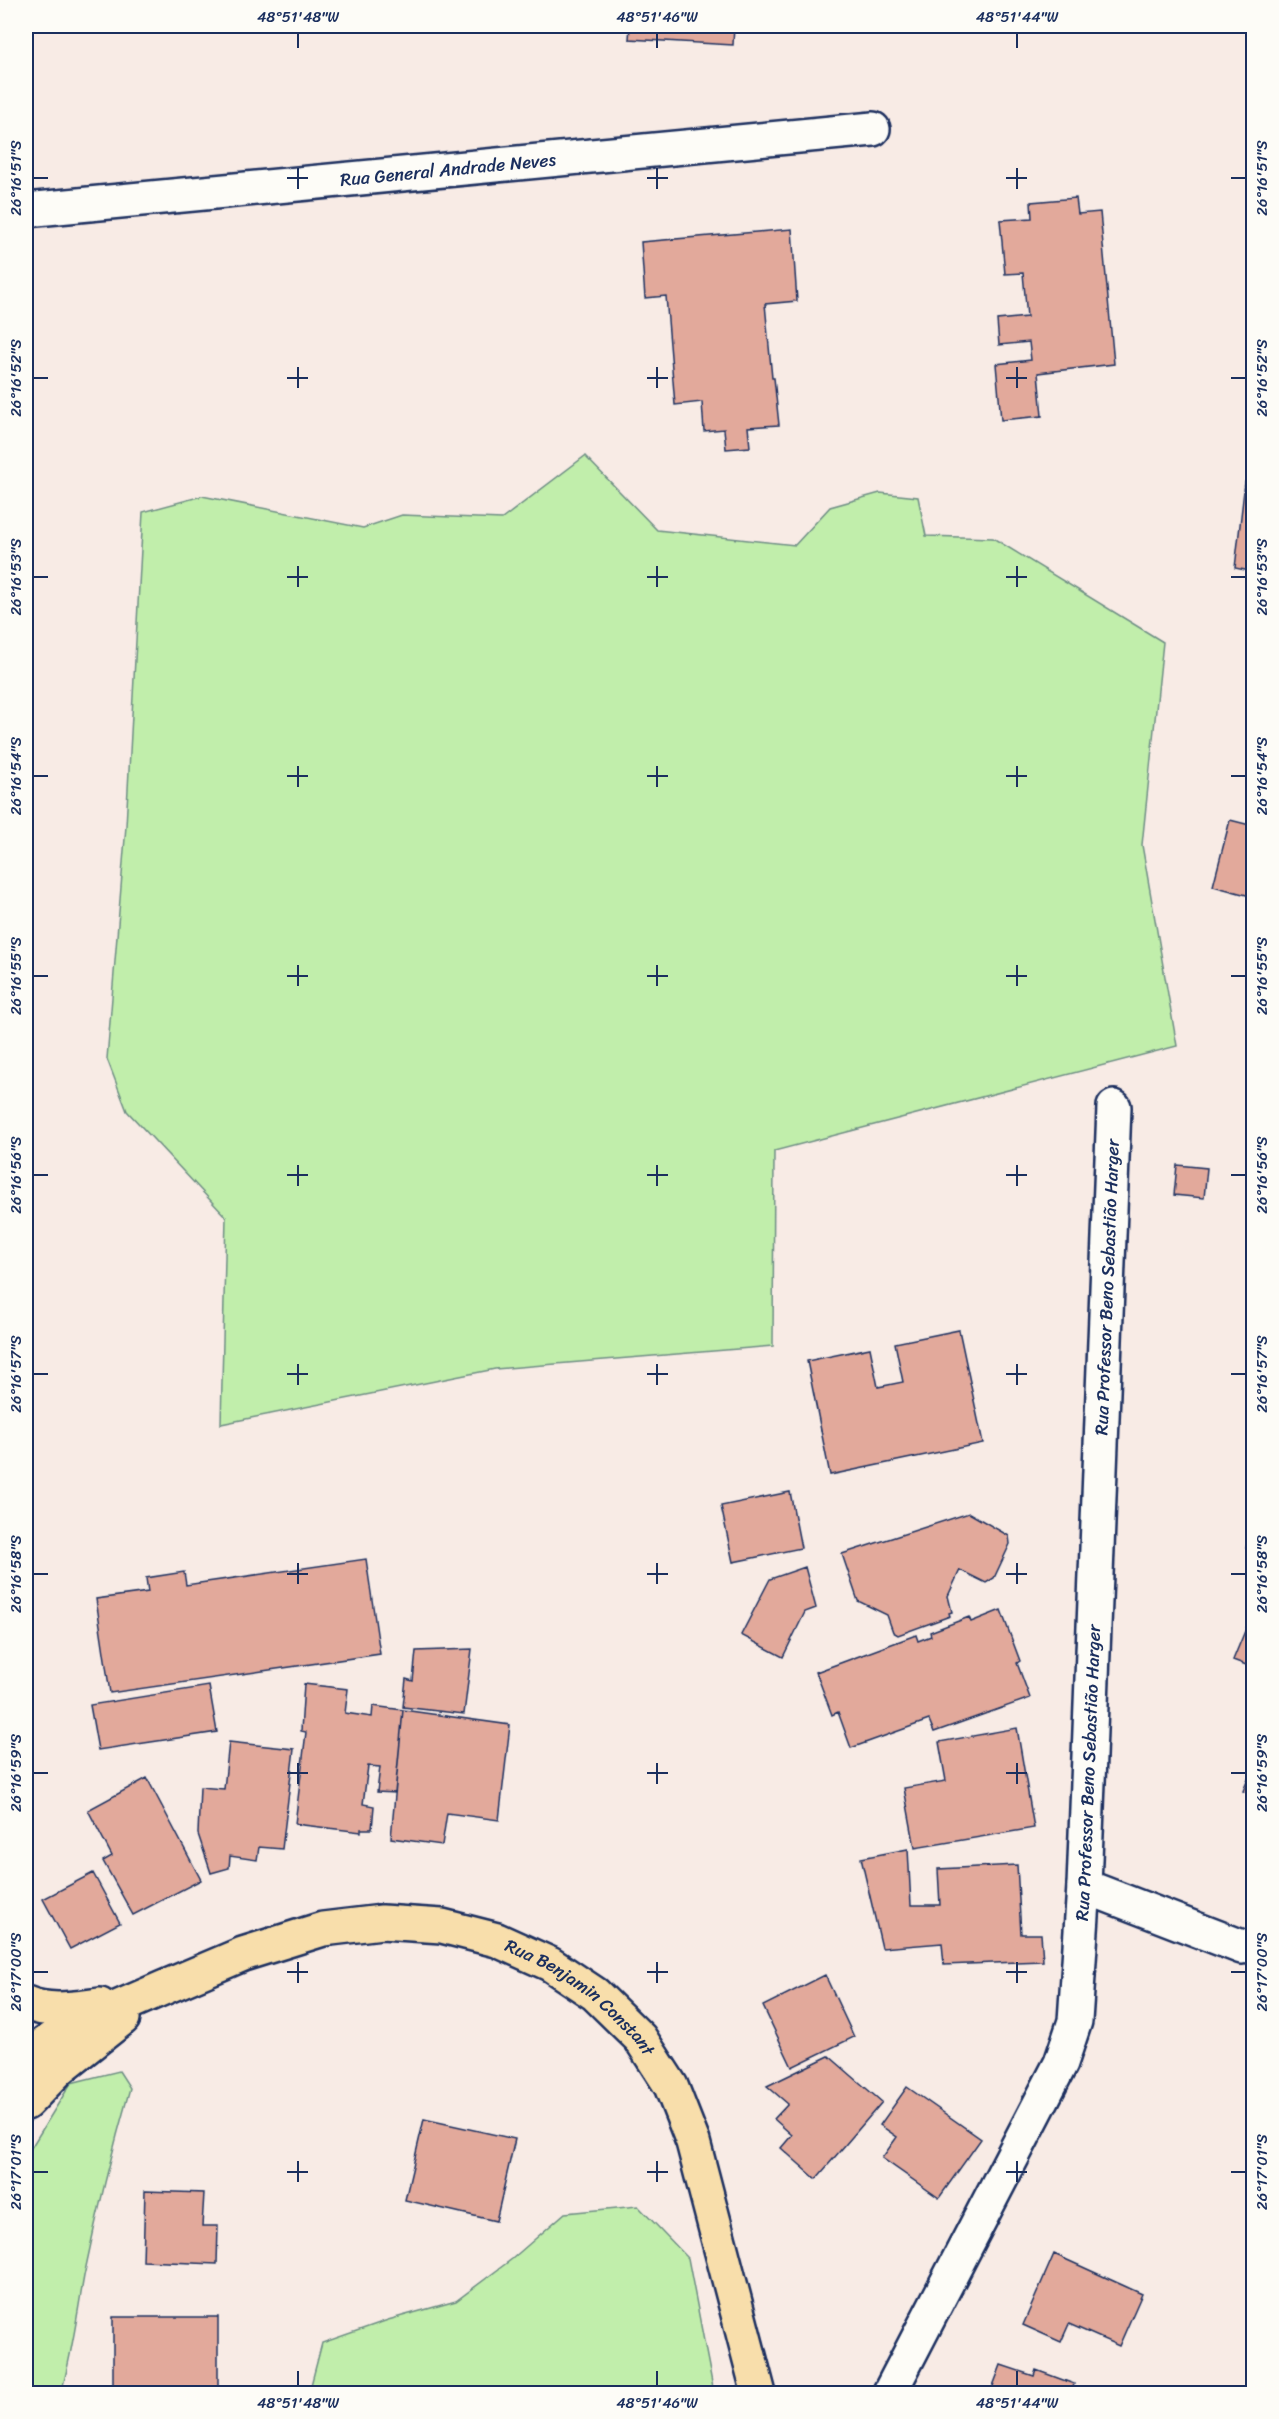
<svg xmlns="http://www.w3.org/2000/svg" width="1279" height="2419" viewBox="0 0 1279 2419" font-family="Sriracha,sans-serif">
<rect width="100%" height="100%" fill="#f8ebe5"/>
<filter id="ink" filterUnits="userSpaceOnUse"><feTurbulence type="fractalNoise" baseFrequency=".0167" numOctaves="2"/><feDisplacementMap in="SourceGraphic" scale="12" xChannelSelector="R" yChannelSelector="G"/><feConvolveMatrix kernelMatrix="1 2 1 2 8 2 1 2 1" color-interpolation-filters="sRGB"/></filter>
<g filter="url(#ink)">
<path fill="#c1eeab" stroke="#6e8e84" stroke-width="1.5" d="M585,456L657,530L795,545L830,507L880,493L918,497L926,536L993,538L1163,642L1142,845L1177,1046L774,1151L773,1346L495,1369L221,1424L226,1217L127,1111L107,1059L126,826L143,512L202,496L363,528L402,515L502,519Z
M119,2071L130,2088C112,2151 97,2213 84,2276C77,2315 72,2355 61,2393H26V2156L71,2083Z
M638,2206L688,2258L714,2393H309L322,2343L388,2320L456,2301L512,2259L565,2213Z"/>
<path fill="#e2a99b" stroke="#1b2f5e" stroke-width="1.5" d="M630,26H734L733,45L629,39Z
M1076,198L1078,214L1100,212L1114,364L1038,373L1042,416L1001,420L996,364L1031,360L1029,342L999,345L997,320L1027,317L1023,273L1005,274L1000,220L1032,218L1031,202Z
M792,229L797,301L765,304L772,378H774L779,425L748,427L750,447L726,449L724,429L704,431L702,402L675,405L666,296L645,298L641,242Z
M1245,482L1254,483V574L1250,571L1235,568Z
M1230,820L1254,826V897L1213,886Z
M1177,1165L1207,1168L1204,1198L1174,1195Z
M959,1330L983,1443L830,1475L807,1361L870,1348L878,1387L903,1382L895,1343Z
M790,1492L801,1548L733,1562L721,1506Z
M969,1513L1009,1536L1010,1544L994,1578L986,1583L960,1570L948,1596L952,1612L949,1613L950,1616L898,1635L893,1632L887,1615L858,1601L842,1554Z
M1254,1527V1550L1246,1547Z
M366,1559L380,1654L110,1693L96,1599L148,1592L146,1578L184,1572L186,1585Z
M805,1567L816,1608L805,1612L783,1657L741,1635L770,1579Z
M1254,1609V1668L1233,1660Z
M1001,1610L1020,1661L1017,1663L1030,1698L934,1732L929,1720L851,1748L838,1712L832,1715L816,1672L916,1635L918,1641L931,1636L930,1632L969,1617L971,1622Z
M472,1649L464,1714L403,1707L406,1679L413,1681L416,1651Z
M304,1684L348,1689L345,1713L372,1717L373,1706L403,1710L395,1793L377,1792L380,1767L368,1766L363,1804L374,1806L372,1829H361V1832L295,1824L306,1732L301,1731Z
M209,1686L217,1732L98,1750L90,1705Z
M403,1710L510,1725L499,1820L447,1813L442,1845L391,1838Z
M1017,1728L1034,1828L915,1848L904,1788L946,1781L939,1742Z
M229,1742L294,1749L282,1849L259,1847L257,1860L230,1856L229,1868L211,1873L198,1834L200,1787L224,1789Z
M1254,1765V1795L1243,1791Z
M147,1778L201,1880L133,1915L103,1861L112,1856L88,1810Z
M908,1849L911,1905H940L938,1869L1017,1865L1021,1934H1041L1043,1961L944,1965L942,1943L882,1948L861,1858Z
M93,1873L120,1923L70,1949L43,1899Z
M825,1975L854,2037L792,2067L763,2006Z
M829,2056L882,2102L816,2179L781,2148L792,2135L774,2119L788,2104L767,2086Z
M907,2087L981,2139L939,2198L882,2158L897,2137L880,2125Z
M424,2119L515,2139L496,2221L405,2200Z
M145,2191L204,2193L202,2226H218L217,2264L143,2261Z
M1054,2254L1142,2294L1119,2346L1069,2324L1061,2342L1023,2325Z
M113,2317H218V2394H113Z
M1001,2365L1034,2376L1036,2370L1074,2384L1071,2394H990Z"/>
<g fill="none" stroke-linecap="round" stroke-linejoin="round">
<defs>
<g id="minor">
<path id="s1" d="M26,210L873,129"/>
<path d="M1084,1886L1242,1947"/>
<path id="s2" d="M889,2394L1061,2063L1075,2021L1084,1886L1114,1107"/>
</g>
<g id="major">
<path d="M26,2003C49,2013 75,2008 100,2005"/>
<path id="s3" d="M26,2057L62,2032L163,1988L243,1954L323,1929L382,1922L442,1926L497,1940L550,1964L595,1994L640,2038L671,2086L693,2142L759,2394"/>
<path d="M26,2103L60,2068L123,2018"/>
</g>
</defs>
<use href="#minor" stroke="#1b2f5e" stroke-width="38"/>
<use href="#major" stroke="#1b2f5e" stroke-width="38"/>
<use href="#minor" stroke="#fdfcf7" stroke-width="33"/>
<use href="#major" stroke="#f8deab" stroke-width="33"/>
</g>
</g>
<path fill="none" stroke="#1b2f5e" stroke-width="2" d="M298,33V48M657,33V48M1017,33V48M298,168V189M657,168V189M1017,168V189M33,178H48M287,178H308M647,178H668M1006,178H1027M1231,178H1246M298,367V388M657,367V388M1017,367V388M33,378H48M287,378H308M647,378H668M1006,378H1027M1231,378H1246M298,566V587M657,566V587M1017,566V587M33,577H48M287,577H308M647,577H668M1006,577H1027M1231,577H1246M298,766V787M657,766V787M1017,766V787M33,776H48M287,776H308M647,776H668M1006,776H1027M1231,776H1246M298,965V986M657,965V986M1017,965V986M33,976H48M287,976H308M647,976H668M1006,976H1027M1231,976H1246M298,1165V1186M657,1165V1186M1017,1165V1186M33,1175H48M287,1175H308M647,1175H668M1006,1175H1027M1231,1175H1246M298,1364V1385M657,1364V1385M1017,1364V1385M33,1374H48M287,1374H308M647,1374H668M1006,1374H1027M1231,1374H1246M298,1563V1584M657,1563V1584M1017,1563V1584M33,1574H48M287,1574H308M647,1574H668M1006,1574H1027M1231,1574H1246M298,1763V1784M657,1763V1784M1017,1763V1784M33,1773H48M287,1773H308M647,1773H668M1006,1773H1027M1231,1773H1246M298,1962V1983M657,1962V1983M1017,1962V1983M33,1972H48M287,1972H308M647,1972H668M1006,1972H1027M1231,1972H1246M298,2161V2182M657,2161V2182M1017,2161V2182M33,2172H48M287,2172H308M647,2172H668M1006,2172H1027M1231,2172H1246M298,2371V2386M657,2371V2386M1017,2371V2386"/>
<g text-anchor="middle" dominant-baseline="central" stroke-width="6" stroke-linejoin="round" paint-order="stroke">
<g font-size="18" fill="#1b2f5e" stroke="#fdfcf7">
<text stroke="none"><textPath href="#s1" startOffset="424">Rua General Andrade Neves</textPath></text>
<text stroke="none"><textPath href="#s2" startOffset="1152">Rua Professor Beno Sebastião Harger</textPath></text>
<text stroke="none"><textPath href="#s2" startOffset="666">Rua Professor Beno Sebastião Harger</textPath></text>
<text stroke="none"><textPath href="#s3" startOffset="603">Rua Benjamin Constant</textPath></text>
</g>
</g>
<rect width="1279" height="2419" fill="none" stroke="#fdfcf7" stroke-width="66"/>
<rect x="33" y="33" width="1213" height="2353" fill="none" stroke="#1b2f5e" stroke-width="2"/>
<g font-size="15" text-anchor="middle" fill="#1b2f5e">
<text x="298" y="22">48°51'48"W</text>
<text x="657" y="22">48°51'46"W</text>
<text x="1017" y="22">48°51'44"W</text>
<text transform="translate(16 178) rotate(-90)" y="5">26°16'51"S</text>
<text transform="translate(1262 178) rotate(-90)" y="5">26°16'51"S</text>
<text transform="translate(16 378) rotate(-90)" y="5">26°16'52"S</text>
<text transform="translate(1262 378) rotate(-90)" y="5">26°16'52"S</text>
<text transform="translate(16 577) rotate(-90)" y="5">26°16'53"S</text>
<text transform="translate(1262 577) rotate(-90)" y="5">26°16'53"S</text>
<text transform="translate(16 776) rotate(-90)" y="5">26°16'54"S</text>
<text transform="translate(1262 776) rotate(-90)" y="5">26°16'54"S</text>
<text transform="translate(16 976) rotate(-90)" y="5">26°16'55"S</text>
<text transform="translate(1262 976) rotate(-90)" y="5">26°16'55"S</text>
<text transform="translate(16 1175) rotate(-90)" y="5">26°16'56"S</text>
<text transform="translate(1262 1175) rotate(-90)" y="5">26°16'56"S</text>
<text transform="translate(16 1374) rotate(-90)" y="5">26°16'57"S</text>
<text transform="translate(1262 1374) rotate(-90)" y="5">26°16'57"S</text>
<text transform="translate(16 1574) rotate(-90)" y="5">26°16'58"S</text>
<text transform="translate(1262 1574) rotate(-90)" y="5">26°16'58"S</text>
<text transform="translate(16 1773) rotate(-90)" y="5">26°16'59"S</text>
<text transform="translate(1262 1773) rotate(-90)" y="5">26°16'59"S</text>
<text transform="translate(16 1972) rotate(-90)" y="5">26°17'00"S</text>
<text transform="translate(1262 1972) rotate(-90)" y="5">26°17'00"S</text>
<text transform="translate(16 2172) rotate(-90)" y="5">26°17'01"S</text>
<text transform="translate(1262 2172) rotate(-90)" y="5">26°17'01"S</text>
<text x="298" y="2408">48°51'48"W</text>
<text x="657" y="2408">48°51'46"W</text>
<text x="1017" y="2408">48°51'44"W</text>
</g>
</svg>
